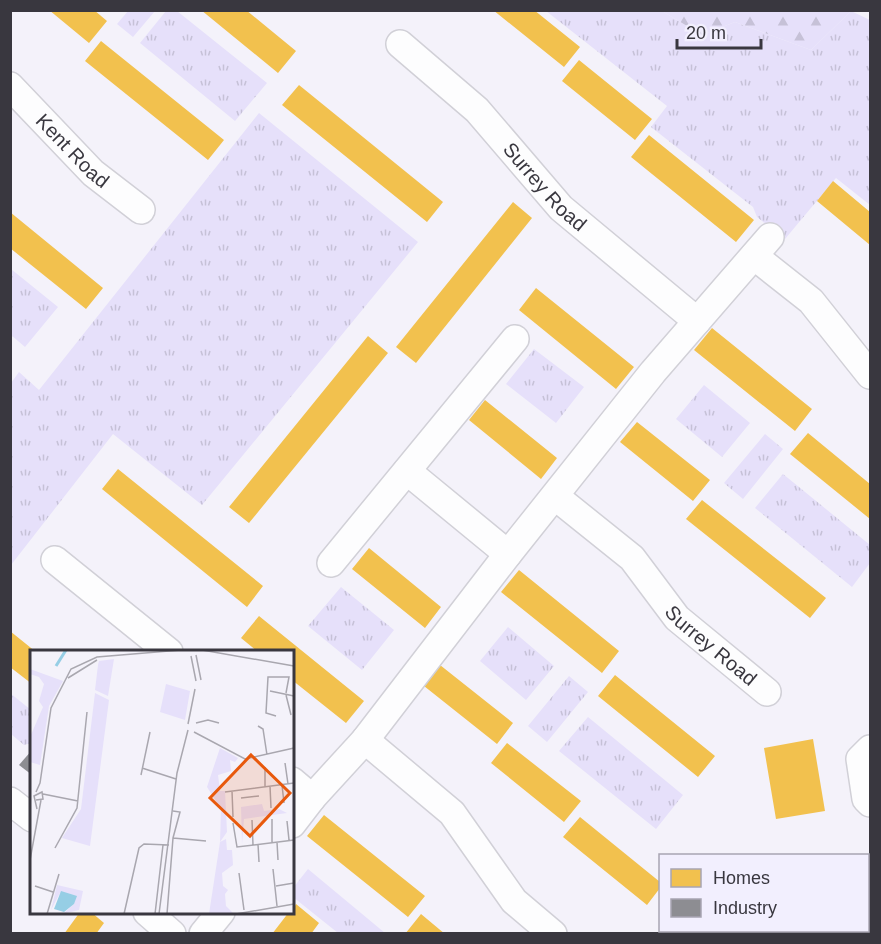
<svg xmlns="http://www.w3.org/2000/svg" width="881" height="944" viewBox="0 0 881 944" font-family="Helvetica,sans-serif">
<defs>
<pattern id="grass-tufts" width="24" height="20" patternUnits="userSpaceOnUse" patternTransform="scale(1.5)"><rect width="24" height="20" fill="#e6e0fa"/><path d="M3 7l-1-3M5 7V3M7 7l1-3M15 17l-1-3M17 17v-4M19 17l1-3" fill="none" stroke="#c6c1d7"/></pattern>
<pattern id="forest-firs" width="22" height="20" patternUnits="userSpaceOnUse" patternTransform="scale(1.5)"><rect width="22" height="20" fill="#e6e0fa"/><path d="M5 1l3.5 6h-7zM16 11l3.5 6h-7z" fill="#c6c1d7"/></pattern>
</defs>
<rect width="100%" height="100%" fill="#f4f2fa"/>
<path fill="url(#grass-tufts)" d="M128,11H155L133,37L117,24Z
M166,11H177L267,83L235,121L140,43Z
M546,11H662L702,35L735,22L811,50L851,11L870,20V205L836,178L785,239L757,217L753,207L651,127L667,106Z
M259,113L418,242L202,505L113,434L11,565V383L19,372L39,390Z
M11,269L58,307L25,347L11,335Z
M534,349L584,387L556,423L506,384Z
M704,385L750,423L722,457L676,419Z
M765,434L783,449L743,499L724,483Z
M783,474L870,545V563L852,587L755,508Z
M341,587L394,630L362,670L308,626Z
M508,627L554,666L526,700L480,661Z
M569,676L588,692L547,742L528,726Z
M10,693L31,710V743L24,745L11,734Z
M588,717L683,795L656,829L559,751Z
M308,869L385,933H338L293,897V888Z"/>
<path fill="url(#forest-firs)" d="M662,11H851L811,50L735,22L702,35Z"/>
<path fill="#f2c14e" d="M49,10H94L107,21L89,43Z
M201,10H246L296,51L278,73Z
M493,10H534L580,47L564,67Z
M101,41L224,140L208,160L85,61Z
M579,60L652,119L635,140L562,81Z
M299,85L443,202L427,222L282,105Z
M649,135L754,220L736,242L631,157Z
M833,181L870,212V245L817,201Z
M513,202L532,218L416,363L396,347Z
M10,212L103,288L86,309L10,248Z
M536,288L634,367L616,389L519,310Z
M712,328L812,409L795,431L694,350Z
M368,336L388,353L249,523L229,507Z
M485,400L557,458L541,479L469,420Z
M637,422L710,480L693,501L620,442Z
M808,433L870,484V519L790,454Z
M118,469L263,586L247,607L102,489Z
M702,500L826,598L810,618L686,519Z
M369,548L441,607L425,628L352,569Z
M519,570L619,651L602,673L501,592Z
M259,616L364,701L346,723L292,680V652H258L241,638Z
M10,631L36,652H32V684L10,667Z
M440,665L513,723L497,744L424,686Z
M615,675L715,756L698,777L598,696Z
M813,739L825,811L776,819L764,748Z
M507,743L581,801L564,822L491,763Z
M324,815L425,896L408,917L307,836Z
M580,817L660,882V888L647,905L563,837Z
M296,904L319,923L311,934H272L289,912H292Z
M80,912H91L104,923L96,934H64Z
M421,914L445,934H405Z"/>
<path fill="#8d8d92" d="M32,750V775L19,765Z"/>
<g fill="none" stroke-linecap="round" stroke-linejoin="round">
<defs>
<g id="minor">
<path id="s1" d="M400,44L477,110L561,208L697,321"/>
<path id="s2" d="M10,86L93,173L141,210"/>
<path d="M754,256L811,301L870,375"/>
<path d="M407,471L508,554"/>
<path id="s3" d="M556,497L632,558L677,618L767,692"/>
<path d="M55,560L169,652"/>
<path d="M331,563L515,339"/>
<path d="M365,740L452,813L514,901L553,934"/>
<path d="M870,749L860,759L866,799L870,803"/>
<path d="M292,781L312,798"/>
<path d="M10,801L32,818"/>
<path d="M292,824L312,798L365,740L508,554L653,372L770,237"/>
<path d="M147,912L172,934"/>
<path d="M203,934L221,912"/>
</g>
<path id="tertiary" d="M868,895L870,891
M840,934L842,930"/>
</defs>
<use href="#minor" stroke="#d1d0d7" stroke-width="30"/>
<use href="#tertiary" stroke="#d1d0d7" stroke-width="36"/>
<use href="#minor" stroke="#fdfdfe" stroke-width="27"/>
<use href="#tertiary" stroke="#fdfdfe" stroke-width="33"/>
</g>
<g text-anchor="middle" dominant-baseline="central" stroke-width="6" stroke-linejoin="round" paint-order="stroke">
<g font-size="20" fill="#39373f" stroke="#f2effe">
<text stroke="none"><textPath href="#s2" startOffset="90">Kent Road</textPath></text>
<text stroke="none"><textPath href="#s1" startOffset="204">Surrey Road</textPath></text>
<text stroke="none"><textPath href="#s3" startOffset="216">Surrey Road</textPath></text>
</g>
</g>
<g transform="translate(30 650)">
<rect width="264" height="264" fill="#f4f2fa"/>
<path d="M136,34L160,41L155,70L130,62ZM190,98L208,108L205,112L200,110L201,121L188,125L190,141H195L197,182L190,192L191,159L177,137ZM232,154L234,161L249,159L257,163L214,169L212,194L211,157Z" fill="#e6e0fa"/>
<path d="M84,9L78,46L65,40L68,15L69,11ZM0,19L33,31L19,56L10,115L0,112V87L13,57L9,51L14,34L9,27L0,24ZM65,43L79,50L60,196L32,188L51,159ZM27,235L53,241L49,260L33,264L44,254L30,243L21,260Z" fill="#e6e0fa"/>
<path d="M196,189L197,200H202L203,215L192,223L193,236L198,240L195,244L196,256L204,264H179L190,192Z" fill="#e6e0fa"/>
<path d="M31,241L47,246L44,254L34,262L24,259Z" fill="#96cee5"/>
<path fill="none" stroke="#96cee5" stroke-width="3" d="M26,16L36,0"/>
<path fill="none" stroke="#a9a7af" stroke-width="1.5" d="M172,0L264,16M166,5L171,30M161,6L166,31M38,28L67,10M240,41L264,46M256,45L261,65M246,66L236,63L238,27H259L256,43M166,73L178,70L189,73M158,74L165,39M228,76L233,79L237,105M164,82L215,109L264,98M255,113L258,134M235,117V137M112,118L146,129M111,125L120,82M252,135L254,153M240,136L241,158M202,141L203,167M6,142L10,133L21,58L41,19L67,7L151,0M195,142L264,133M13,144L48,151M211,148L229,146M6,150L13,149L12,142L4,146L7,159M242,169V192M222,170L223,195M257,171L259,190M203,173L207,197L264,190M143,188L176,191M247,192L248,210M228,194L229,212M25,198L47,158L57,62M0,210L11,150M243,219L247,256M209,223L214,260M5,236L23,242M246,236L264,233M17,264L29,224M94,264L109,198L114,194L139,195M125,264L133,195M129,264L147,123L158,80M137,264L143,188L150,162L143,161M206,264L264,254"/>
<path fill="#e8590c" fill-opacity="0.15" stroke="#e8590c" stroke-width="3" d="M221,105L260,143L220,186L180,148Z"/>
<rect width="264" height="264" fill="none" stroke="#39373f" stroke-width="3"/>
</g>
<rect width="881" height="944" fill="none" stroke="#39373f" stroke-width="24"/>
<rect x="659" y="854" width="210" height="78" fill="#f2effe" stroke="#a8a5b2" stroke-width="1.5"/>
<rect x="671" y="869" width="30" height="18" fill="#f2c14e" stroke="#a8a5b2" stroke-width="1.5"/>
<text x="713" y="884" font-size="18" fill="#39373f">Homes</text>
<rect x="671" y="899" width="30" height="18" fill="#8d8d92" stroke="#a8a5b2" stroke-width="1.5"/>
<text x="713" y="914" font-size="18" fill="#39373f">Industry</text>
<path d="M677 39v9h84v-9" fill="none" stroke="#39373f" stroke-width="3"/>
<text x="686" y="39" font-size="18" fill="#39373f" stroke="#f2effe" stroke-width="4.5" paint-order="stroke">20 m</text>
</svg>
